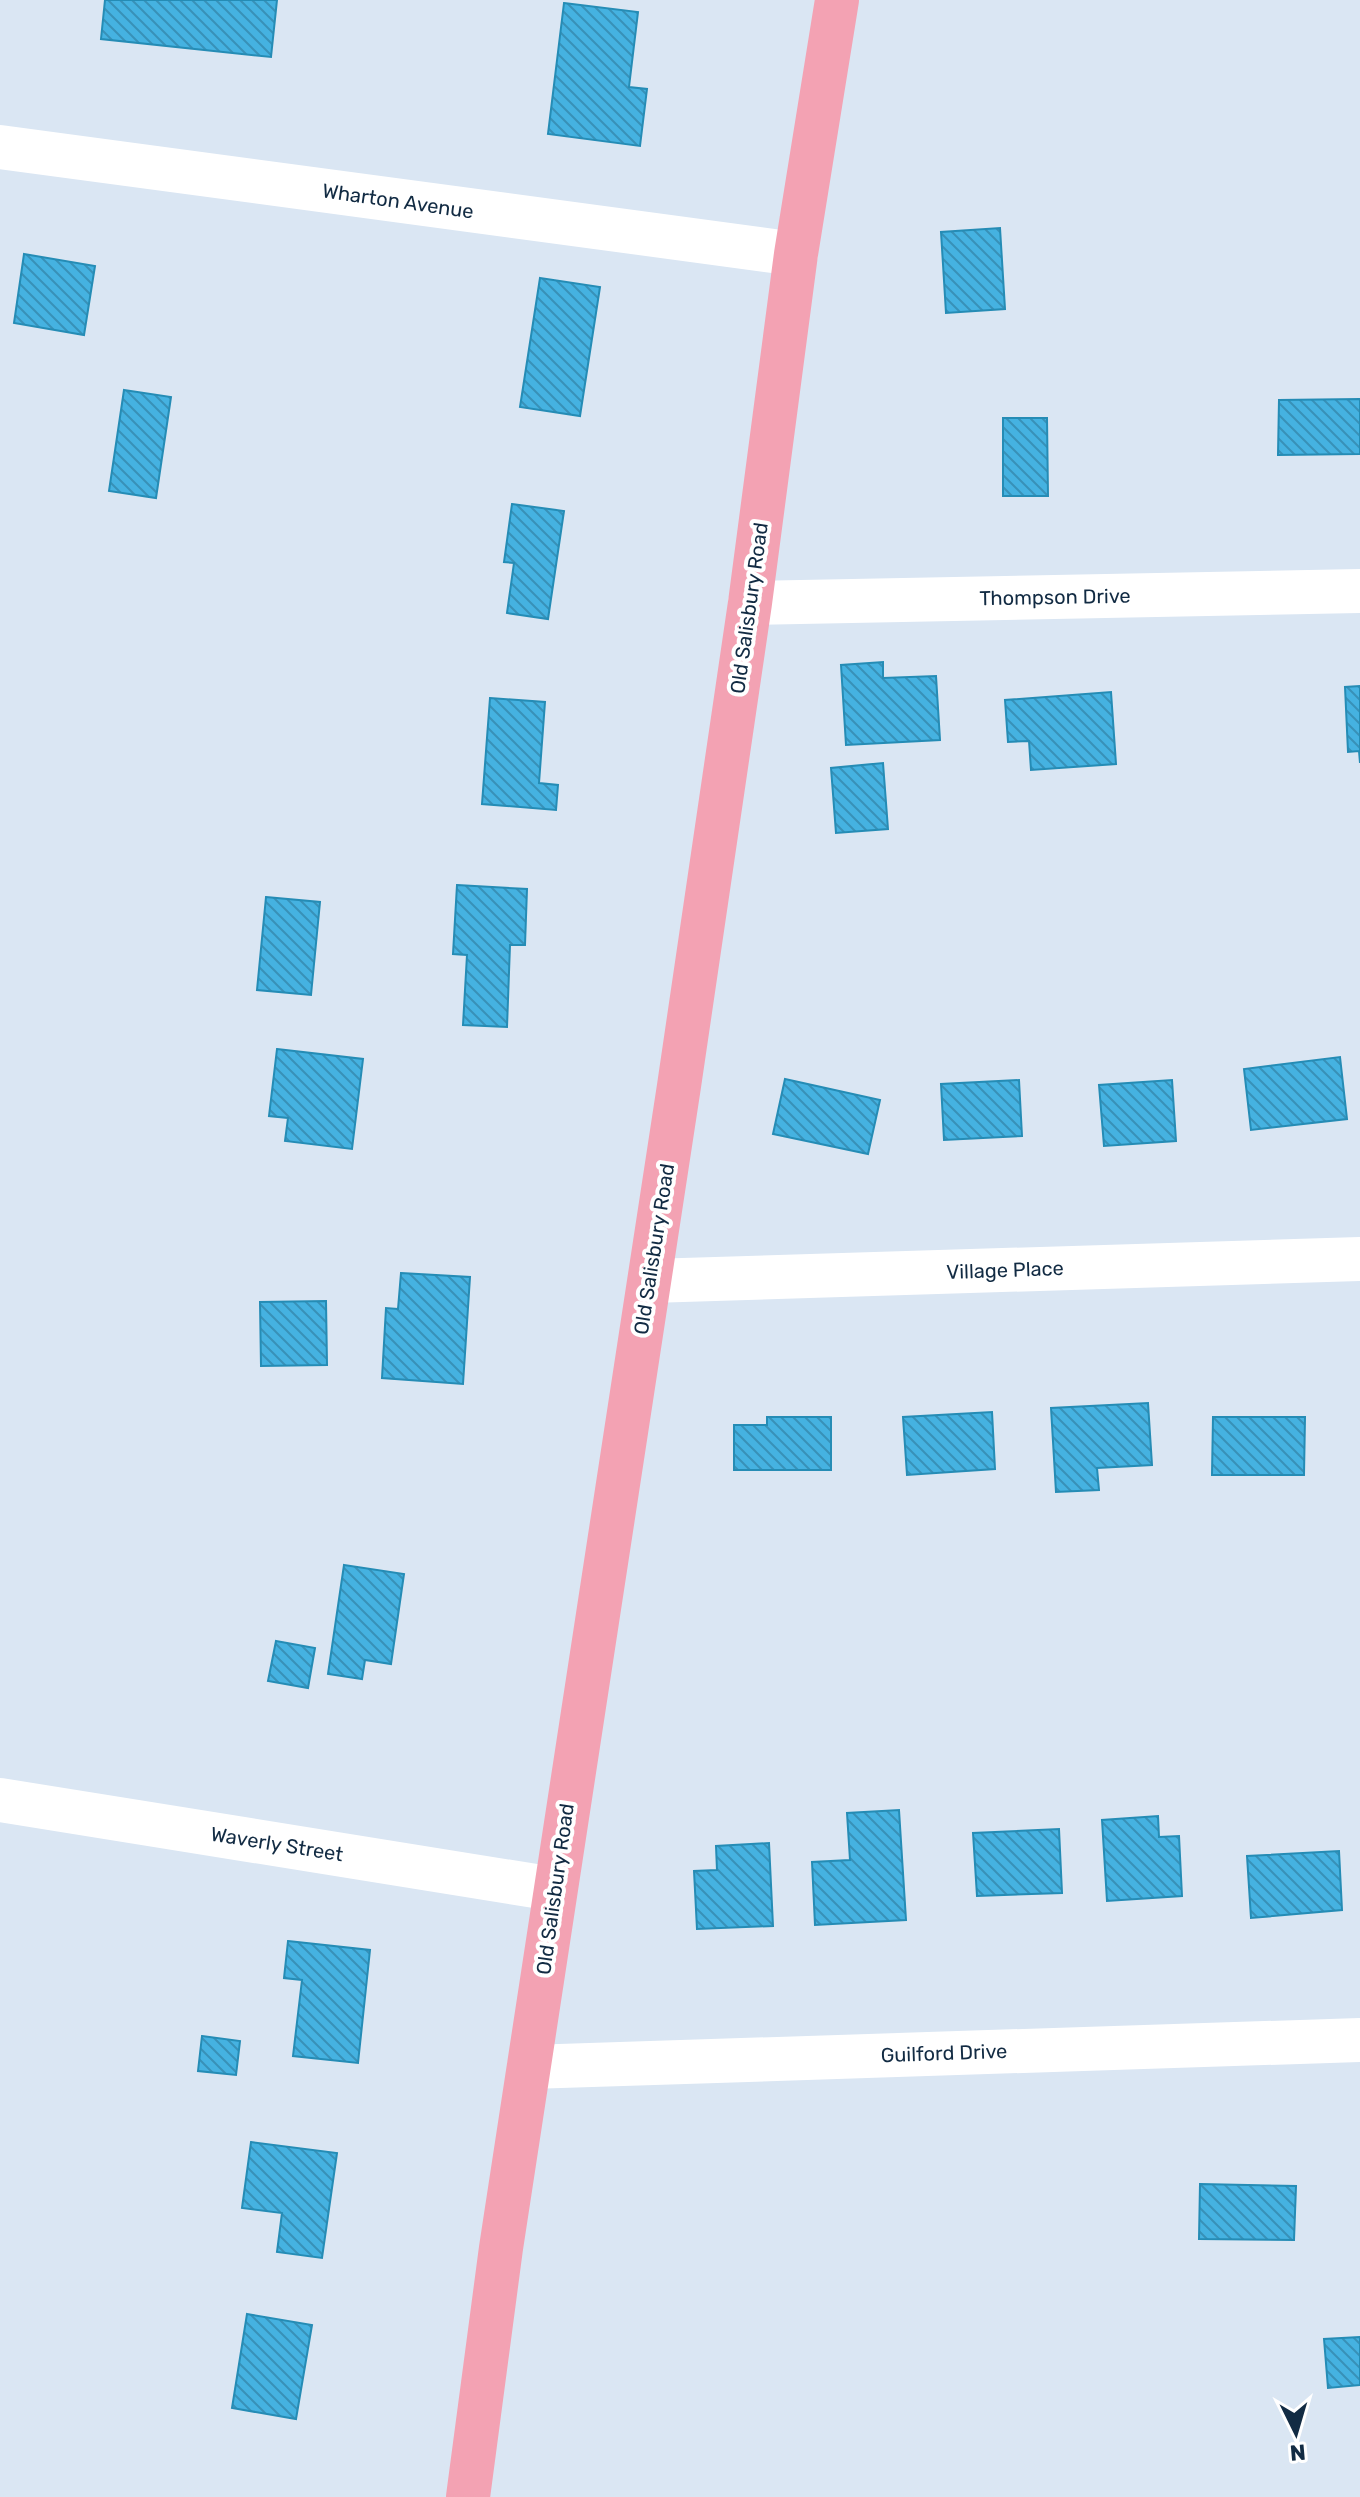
<svg xmlns="http://www.w3.org/2000/svg" width="1360" height="2497" viewBox="0 0 1360 2497" font-family="Rubik,sans-serif">
<defs>
<pattern id="building-back-hatch" width="6" height="6" patternUnits="userSpaceOnUse" patternTransform="scale(2)"><rect width="6" height="6" fill="#45b2e1"/><path d="M-1 5l2 2M0 0l6 6M5-1l2 2" fill="none" stroke="#3891b8"/></pattern>
</defs>
<rect width="100%" height="100%" fill="#dae6f3"/>
<path fill="url(#building-back-hatch)" stroke="#258cb5" stroke-width="2" d="M105,0H277L271,57L101,39Z
M564,3L638,12L629,87L647,89L640,146L548,134Z
M1000,228L1005,309L946,313L941,232Z
M24,254L95,266L84,335L14,323Z
M540,278L600,287L580,416L520,407Z
M124,390L171,397L156,498L109,491Z
M1360,399V454L1278,455L1279,400Z
M1003,418H1047L1048,496H1003Z
M512,504L564,511L548,619L507,613L514,563L504,562Z
M883,662V678L936,676L940,740L846,745L841,665Z
M1360,686V763L1359,751L1348,752L1345,687Z
M1111,692L1116,764L1031,770L1029,741L1008,742L1005,700Z
M490,698L545,702L539,783L558,785L556,810L482,804Z
M883,763L888,829L836,833L831,768Z
M457,885L527,889L525,945H510L507,1027L463,1025L467,955L453,954Z
M266,897L320,902L311,995L257,990Z
M277,1049L363,1059L352,1149L285,1141L288,1118L269,1116Z
M1340,1057L1347,1119L1251,1130L1244,1069Z
M785,1079L880,1100L868,1154L773,1134Z
M1019,1080L1022,1136L944,1140L941,1084Z
M1172,1080L1176,1141L1104,1146L1099,1085Z
M401,1273L470,1277L463,1384L382,1378L386,1308L398,1309Z
M326,1301L327,1365L261,1366L260,1302Z
M1148,1403L1152,1465L1097,1468L1099,1490L1056,1492L1051,1408Z
M992,1412L995,1469L907,1475L903,1417Z
M767,1417H831V1470H734V1425H767Z
M1213,1417H1305L1304,1475H1212Z
M344,1565L404,1574L391,1664L365,1660L362,1679L328,1674Z
M276,1641L315,1648L308,1688L268,1681Z
M899,1810L906,1920L815,1925L812,1862L850,1860L847,1813Z
M1158,1816L1159,1837L1179,1836L1182,1896L1107,1901L1102,1820Z
M1059,1829L1062,1893L977,1896L973,1833Z
M769,1843L773,1926L697,1929L694,1871L717,1870L716,1846Z
M1339,1851L1342,1910L1251,1918L1247,1856Z
M288,1941L370,1950L358,2063L293,2056L302,1980L284,1978Z
M202,2036L240,2041L236,2075L198,2071Z
M251,2142L337,2153L322,2258L277,2252L282,2213L242,2208Z
M1200,2184L1296,2186L1294,2240L1199,2239Z
M247,2314L312,2325L296,2419L232,2408Z
M1360,2337V2385L1328,2388L1324,2339Z"/>
<g fill="none" stroke-linecap="round" stroke-linejoin="round">
<path stroke="#fff" stroke-width="44" d="M0,147L796,254
M750,603L1360,591
M650,1281L1360,1259
M0,1800L554,1889
M529,2067L1360,2040"/>
<path stroke="#f3a2b3" stroke-width="44" d="M468,2497L501,2248L679,1086L750,603L796,254L837,0"/>
</g>
<g text-anchor="middle" dominant-baseline="central" stroke-width="8" stroke-linejoin="round" paint-order="stroke">
<g font-size="20" fill="#122b43" stroke="#fff">
<text transform="translate(398 201) rotate(8)">Wharton Avenue</text>
<text transform="translate(1055 597) rotate(-1)">Thompson Drive</text>
<text transform="translate(749 608) rotate(-82)">Old Salisbury Road</text>
<text transform="translate(654 1249) rotate(-81)">Old Salisbury Road</text>
<text transform="translate(1005 1270) rotate(-2)">Village Place</text>
<text transform="translate(277 1844) rotate(9)">Waverly Street</text>
<text transform="translate(555 1889) rotate(-82)">Old Salisbury Road</text>
<text transform="translate(944 2053) rotate(-2)">Guilford Drive</text>
</g>
</g>
<g transform="translate(1296 2433) rotate(175)" stroke="#ffffff" stroke-width="6" paint-order="stroke">
<path d="M0-6L14 30L0 20L-14 30Z" fill="#122b43"/>
<text y="-12" font-size="22" font-weight="bold" text-anchor="middle" fill="#122b43">N</text>
</g>
</svg>
